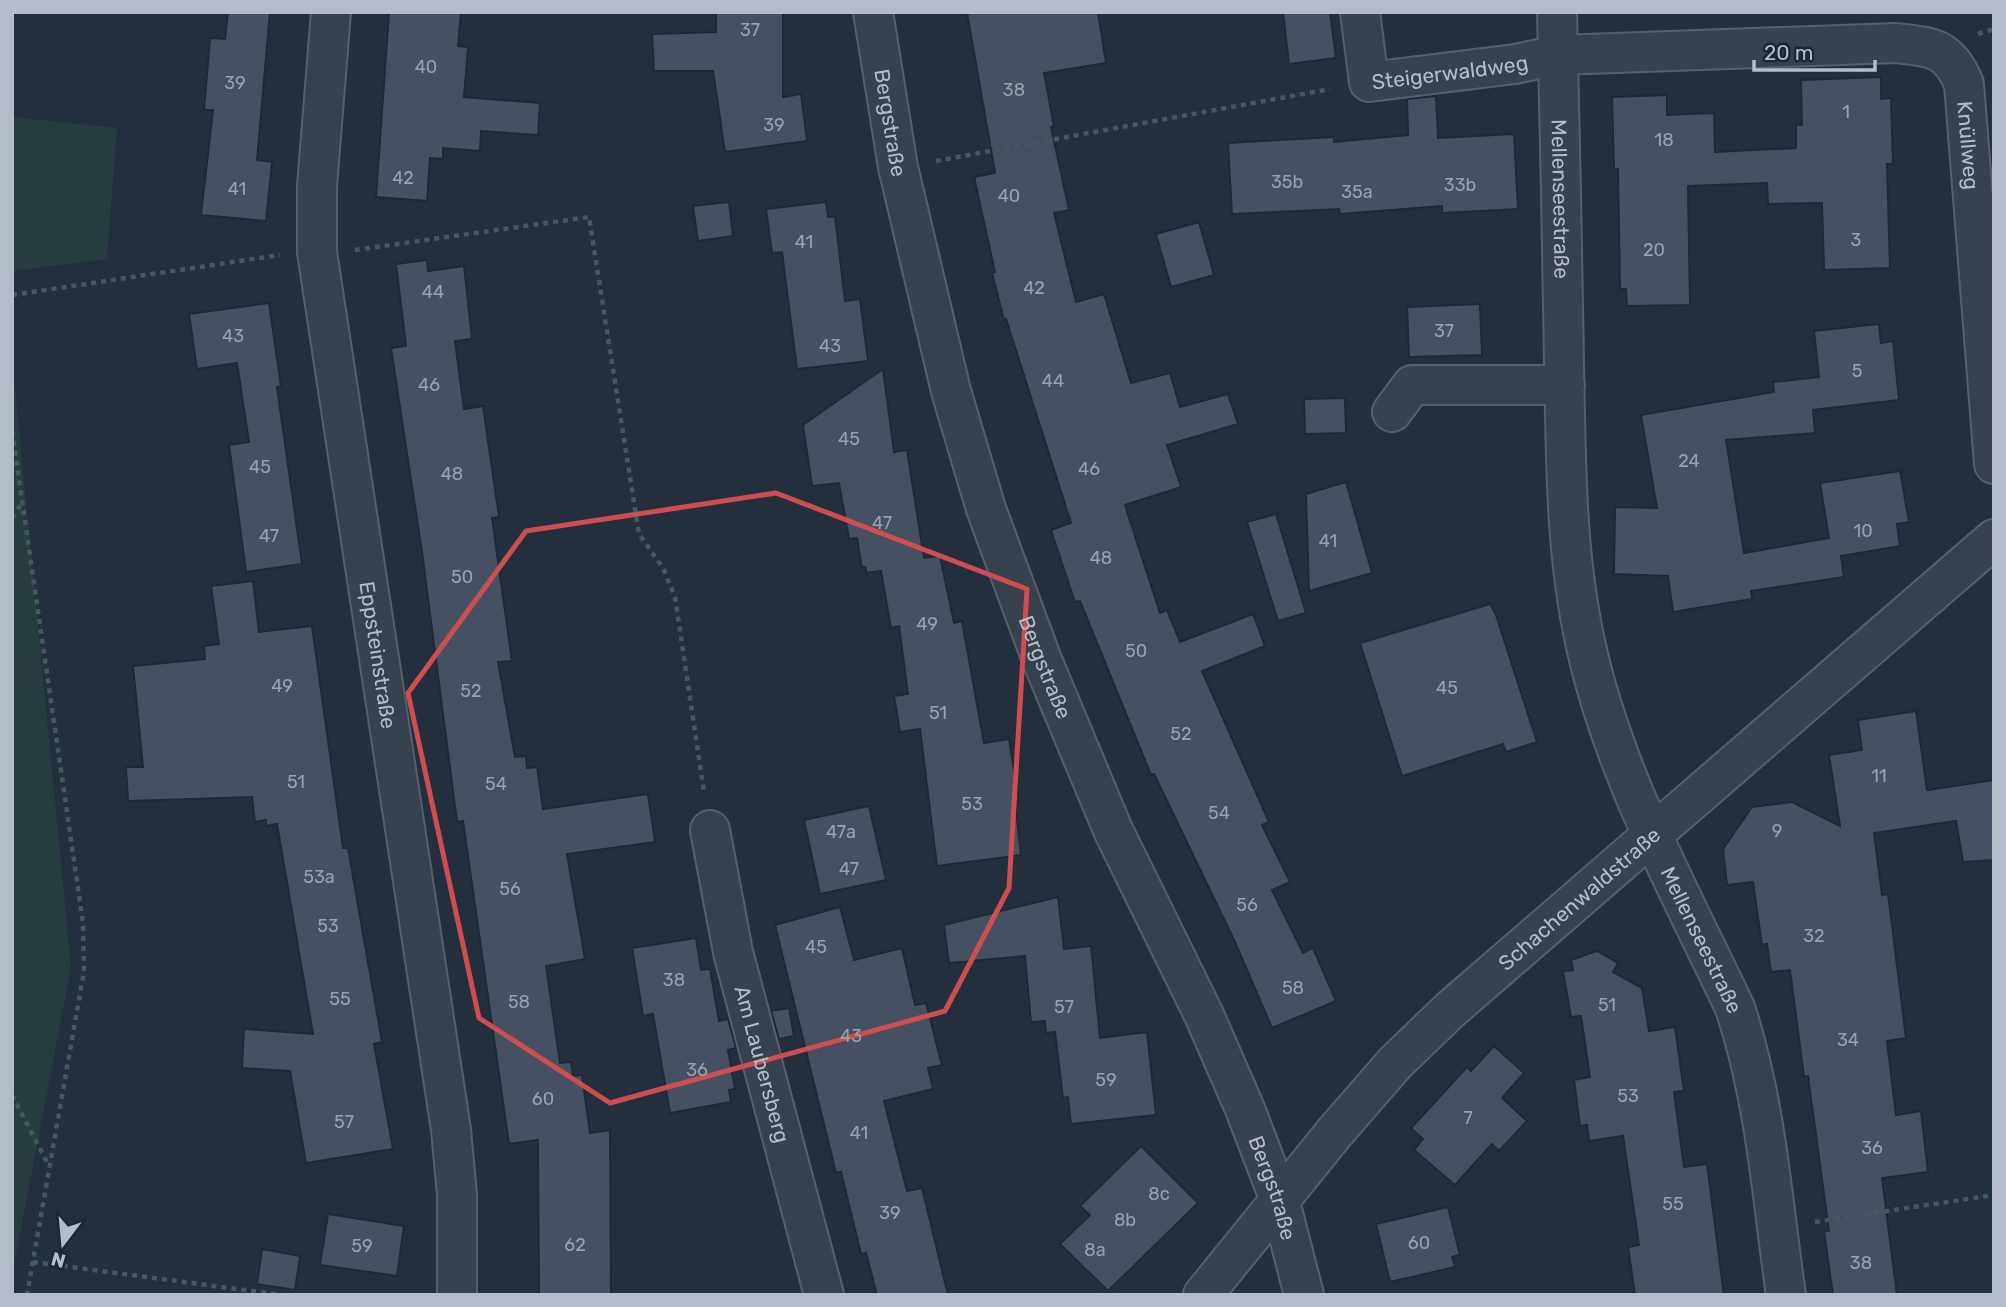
<svg xmlns="http://www.w3.org/2000/svg" width="2006" height="1307" viewBox="0 0 2006 1307" font-family="Rubik,sans-serif">
<rect width="100%" height="100%" fill="#242f3e"/>
<path fill="#263c3f" d="M12,117L117,128L107,259L12,271Z
M12,356L71,967L12,1276Z"/>
<path fill="#455162" stroke="#1f2835" stroke-width="2" d="M228,12H270L257,160L272,162L266,221L201,215L213,110H204L210,38L225,39Z
M389,12H461L458,46L468,47L464,97L540,103L538,135L481,131L480,151L443,148V159L430,158L427,201L376,197Z
M716,12H783V97L801,94L807,141L725,152L713,71H654L652,34L716,32Z
M967,12H1098L1106,63L1044,73L1054,126L1051,127L1069,210L1054,213L1076,302L1104,294L1131,383L1170,373L1180,407L1228,394L1238,424L1167,445L1181,487L1125,505L1160,613L1167,610L1180,642L1253,614L1265,646L1202,671L1269,822L1262,825L1290,882L1272,890L1303,953L1313,948L1336,1001L1272,1028L1235,942L1154,774L1151,775L1080,601L1075,602L1051,530L1071,523L1006,319L1004,320L992,273L995,272L974,177L995,173Z
M1283,12H1330L1336,58L1289,64Z
M1881,77V99L1891,98L1893,164H1887L1890,268L1824,270L1822,203L1768,204L1767,183L1688,186L1690,305L1627,306L1626,289H1620L1618,169L1614,170L1612,97L1667,95V115L1714,113L1715,152L1796,148V125H1802L1801,80Z
M1436,96L1438,138L1514,134L1518,209L1442,213V206L1340,214L1339,209L1232,214L1228,143L1334,137V142L1408,135L1407,99Z
M729,202L733,236L698,241L693,206Z
M826,202L828,217L835,216L845,301L860,299L868,361L797,369L782,252L772,253L766,209Z
M1199,222L1214,275L1171,287L1156,234Z
M427,260L428,271L464,266L472,339L455,341L464,409L483,406L499,517L492,518L512,661L498,662L515,757L526,756L527,768L537,767L543,809L648,794L655,842L567,854L585,959L546,966L560,1063L571,1062L573,1076L582,1075L590,1133L610,1130L611,1295H539L538,1140L509,1144L463,821L457,822L422,552L391,348L406,346L396,264Z
M269,303L281,386L277,387L302,564L246,572L229,445L249,442L237,363L197,369L189,314Z
M1480,304L1482,355L1409,357L1407,307Z
M1879,324L1881,343L1893,341L1899,400L1813,410L1815,433L1726,440L1744,553L1829,538L1820,483L1900,471L1909,522L1897,524L1900,546L1841,556L1844,577L1751,591L1752,599L1673,612L1668,576L1614,574L1615,507L1657,508L1641,415L1774,392L1773,382L1819,377L1814,331Z
M883,369L894,452L907,450L924,558L940,556L954,623L962,621L984,743L1009,739L1019,801H1015L1021,855L937,866L920,729L900,732L894,696L908,694L899,626L891,628L881,571L867,573L865,567L862,568L857,538L849,539L839,483L812,486L803,425Z
M1345,398L1346,433L1305,434L1304,399Z
M1346,482L1372,573L1309,591L1306,494Z
M1276,514L1306,613L1278,621L1247,522Z
M253,581L259,632L312,626L343,848H348L382,1042L374,1044L393,1149L306,1163L290,1071L242,1068L244,1029L313,1034L277,824L266,826V820L255,822L252,797L128,801L126,767H143L133,666L205,659L204,646L219,644L211,586Z
M1490,604L1496,615L1537,742L1506,752L1503,744L1402,776L1360,643Z
M1916,711L1927,790L1994,780V860L1963,862L1956,821L1874,833L1882,895L1888,894L1906,1038L1887,1041L1896,1115L1921,1111L1928,1172L1882,1178L1897,1295H1833L1824,1231H1829L1808,1076L1804,1077L1790,970L1771,972L1767,944L1762,945L1753,882L1727,885L1723,849L1752,807L1792,802L1840,826L1829,755L1862,750L1858,720Z
M869,806L886,880L820,894L804,820Z
M1058,897L1064,949L1091,946L1100,1038L1147,1032L1156,1115L1071,1124L1068,1097L1063,1098L1055,1032L1046,1033L1045,1021L1031,1022L1025,956L949,963L944,925Z
M840,907L854,960L902,948L915,1005L926,1003L942,1065L928,1068L933,1089L884,1101L907,1191L922,1188L948,1295H877L866,1253L861,1254L841,1172L836,1173L775,925Z
M696,938L701,970L710,969L719,1021L728,1019L736,1048L728,1050L735,1089L729,1090L731,1102L670,1113L653,1014L643,1016L632,948Z
M1597,951L1618,963L1613,972L1642,988L1649,1031L1675,1027L1684,1091L1674,1092L1684,1167L1707,1164L1724,1295H1635L1628,1247L1639,1245L1623,1136L1589,1141L1587,1125L1580,1126L1574,1080L1590,1077L1581,1016L1571,1017L1563,971L1573,970L1571,960Z
M789,1008L794,1036L779,1039L771,1011Z
M1494,1046L1524,1073L1502,1098L1527,1121L1499,1151L1492,1144L1455,1185L1414,1150L1423,1139L1411,1128L1467,1067L1471,1071Z
M1141,1146L1198,1203L1108,1291L1060,1244L1090,1215L1080,1206Z
M1448,1207L1460,1255L1452,1257L1455,1267L1390,1282L1376,1224Z
M328,1214L404,1226L397,1276L320,1265Z
M262,1249L300,1256L295,1290L257,1284Z"/>
<g fill="none" stroke-linecap="round" stroke-linejoin="round">
<defs>
<g id="street">
<path id="s1" d="M331,12L317,186V252L451,1130L457,1195V1295"/>
<path id="s2" d="M873,12L898,167L951,391L986,509L1042,660L1113,830L1204,1015L1245,1109L1279,1198L1304,1295"/>
<path id="s3" d="M1360,12L1369,82L1515,64L1558,55L1896,43C1932,47 1949,47 1964,84L1994,464"/>
<path id="s4" d="M1557,12C1560,129 1562,245 1564,362C1566,457 1565,553 1586,646C1614,774 1680,891 1735,1008C1766,1101 1772,1198 1786,1295"/>
<path d="M1392,412L1412,385H1565"/>
<path id="s5" d="M710,830L733,952L824,1295"/>
<path id="s6" d="M1203,1295L1335,1132L1395,1063L1450,1010L1994,539"/>
</g>
</defs>
<use href="#street" stroke="#565f6c" stroke-width="42"/>
<path stroke="#44595c" stroke-width="4.5" stroke-dasharray="5 5" stroke-linecap="butt" d="M1978,34L1994,29
M936,161L1330,89
M355,250L589,217L639,534L663,568L675,597L704,792
M12,295L280,255
M12,431L83,923L84,971L27,1295
M12,518L21,504
M12,1095L49,1166
M1815,1222L1994,1195
M33,1262L282,1295"/>
<use href="#street" stroke="#38414e" stroke-width="38"/>
</g>
<path fill="none" stroke="#ce4d50" stroke-width="5" stroke-linejoin="round" d="M776,493L1027,589L1009,888L945,1011L610,1103L479,1018L408,693L526,531Z"/>
<g text-anchor="middle" dominant-baseline="central" stroke-width="7" stroke-linejoin="round" paint-order="stroke">
<g font-size="18" fill="#98a1af">
<text x="750" y="30">37</text>
<text x="426" y="67">40</text>
<text x="235" y="83">39</text>
<text x="1014" y="90">38</text>
<text x="1846" y="112">1</text>
<text x="774" y="125">39</text>
<text x="1664" y="140">18</text>
<text x="403" y="178">42</text>
<text x="1287" y="182">35b</text>
<text x="1460" y="185">33b</text>
<text x="237" y="189">41</text>
<text x="1357" y="192">35a</text>
<text x="1009" y="196">40</text>
<text x="1856" y="240">3</text>
<text x="804" y="242">41</text>
<text x="1654" y="250">20</text>
<text x="1034" y="288">42</text>
<text x="433" y="292">44</text>
<text x="1444" y="331">37</text>
<text x="233" y="336">43</text>
<text x="830" y="346">43</text>
<text x="1857" y="371">5</text>
<text x="1053" y="381">44</text>
<text x="429" y="385">46</text>
<text x="849" y="439">45</text>
<text x="1689" y="461">24</text>
<text x="260" y="467">45</text>
<text x="1089" y="469">46</text>
<text x="452" y="474">48</text>
<text x="882" y="523">47</text>
<text x="1863" y="531">10</text>
<text x="269" y="536">47</text>
<text x="1328" y="541">41</text>
<text x="1101" y="558">48</text>
<text x="462" y="577">50</text>
<text x="927" y="624">49</text>
<text x="1136" y="651">50</text>
<text x="282" y="686">49</text>
<text x="1447" y="688">45</text>
<text x="471" y="691">52</text>
<text x="938" y="713">51</text>
<text x="1181" y="734">52</text>
<text x="1879" y="776">11</text>
<text x="296" y="782">51</text>
<text x="496" y="784">54</text>
<text x="972" y="804">53</text>
<text x="1219" y="813">54</text>
<text x="1777" y="831">9</text>
<text x="841" y="832">47a</text>
<text x="849" y="869">47</text>
<text x="319" y="877">53a</text>
<text x="510" y="889">56</text>
<text x="1247" y="905">56</text>
<text x="328" y="926">53</text>
<text x="1814" y="936">32</text>
<text x="816" y="947">45</text>
<text x="674" y="980">38</text>
<text x="1293" y="988">58</text>
<text x="340" y="999">55</text>
<text x="519" y="1002">58</text>
<text x="1607" y="1005">51</text>
<text x="1064" y="1007">57</text>
<text x="851" y="1036">43</text>
<text x="1848" y="1040">34</text>
<text x="697" y="1070">36</text>
<text x="1106" y="1080">59</text>
<text x="1628" y="1096">53</text>
<text x="543" y="1099">60</text>
<text x="1468" y="1118">7</text>
<text x="344" y="1122">57</text>
<text x="859" y="1133">41</text>
<text x="1872" y="1148">36</text>
<text x="1159" y="1194">8c</text>
<text x="1673" y="1204">55</text>
<text x="890" y="1213">39</text>
<text x="1125" y="1220">8b</text>
<text x="1419" y="1243">60</text>
<text x="575" y="1245">62</text>
<text x="362" y="1246">59</text>
<text x="1095" y="1250">8a</text>
<text x="1861" y="1263">38</text>
</g>
<g font-size="21" fill="#b4bcc9" stroke="#1d2633">
<text stroke="none"><textPath href="#s3" startOffset="152">Steigerwaldweg</textPath></text>
<text stroke="none"><textPath href="#s2" startOffset="112">Bergstraße</textPath></text>
<text stroke="none"><textPath href="#s3" startOffset="747">Knüllweg</textPath></text>
<text stroke="none"><textPath href="#s4" startOffset="187">Mellenseestraße</textPath></text>
<text stroke="none"><textPath href="#s1" startOffset="648">Eppsteinstraße</textPath></text>
<text stroke="none"><textPath href="#s2" startOffset="679">Bergstraße</textPath></text>
<text stroke="none"><textPath href="#s6" startOffset="548">Schachenwaldstraße</textPath></text>
<text stroke="none"><textPath href="#s4" startOffset="952">Mellenseestraße</textPath></text>
<text stroke="none"><textPath href="#s5" startOffset="240">Am Laubersberg</textPath></text>
<text stroke="none"><textPath href="#s2" startOffset="1248">Bergstraße</textPath></text>
</g>
</g>
<rect width="2006" height="1307" fill="none" stroke="#b4bcc9" stroke-width="28"/>
<g transform="translate(63 1244) rotate(196)" stroke="#1d2633" stroke-width="5" paint-order="stroke">
<path d="M0-5L12 26L0 18L-12 26Z" fill="#b4bcc9"/>
<text y="-10" font-size="19" font-weight="bold" text-anchor="middle" fill="#b4bcc9">N</text>
</g>
<path d="M1754 60v10h121v-10" fill="none" stroke="#b4bcc9" stroke-width="3.5"/>
<text x="1764" y="60" font-size="21" fill="#b4bcc9" stroke="#1d2633" stroke-width="5" paint-order="stroke">20 m</text>
</svg>
